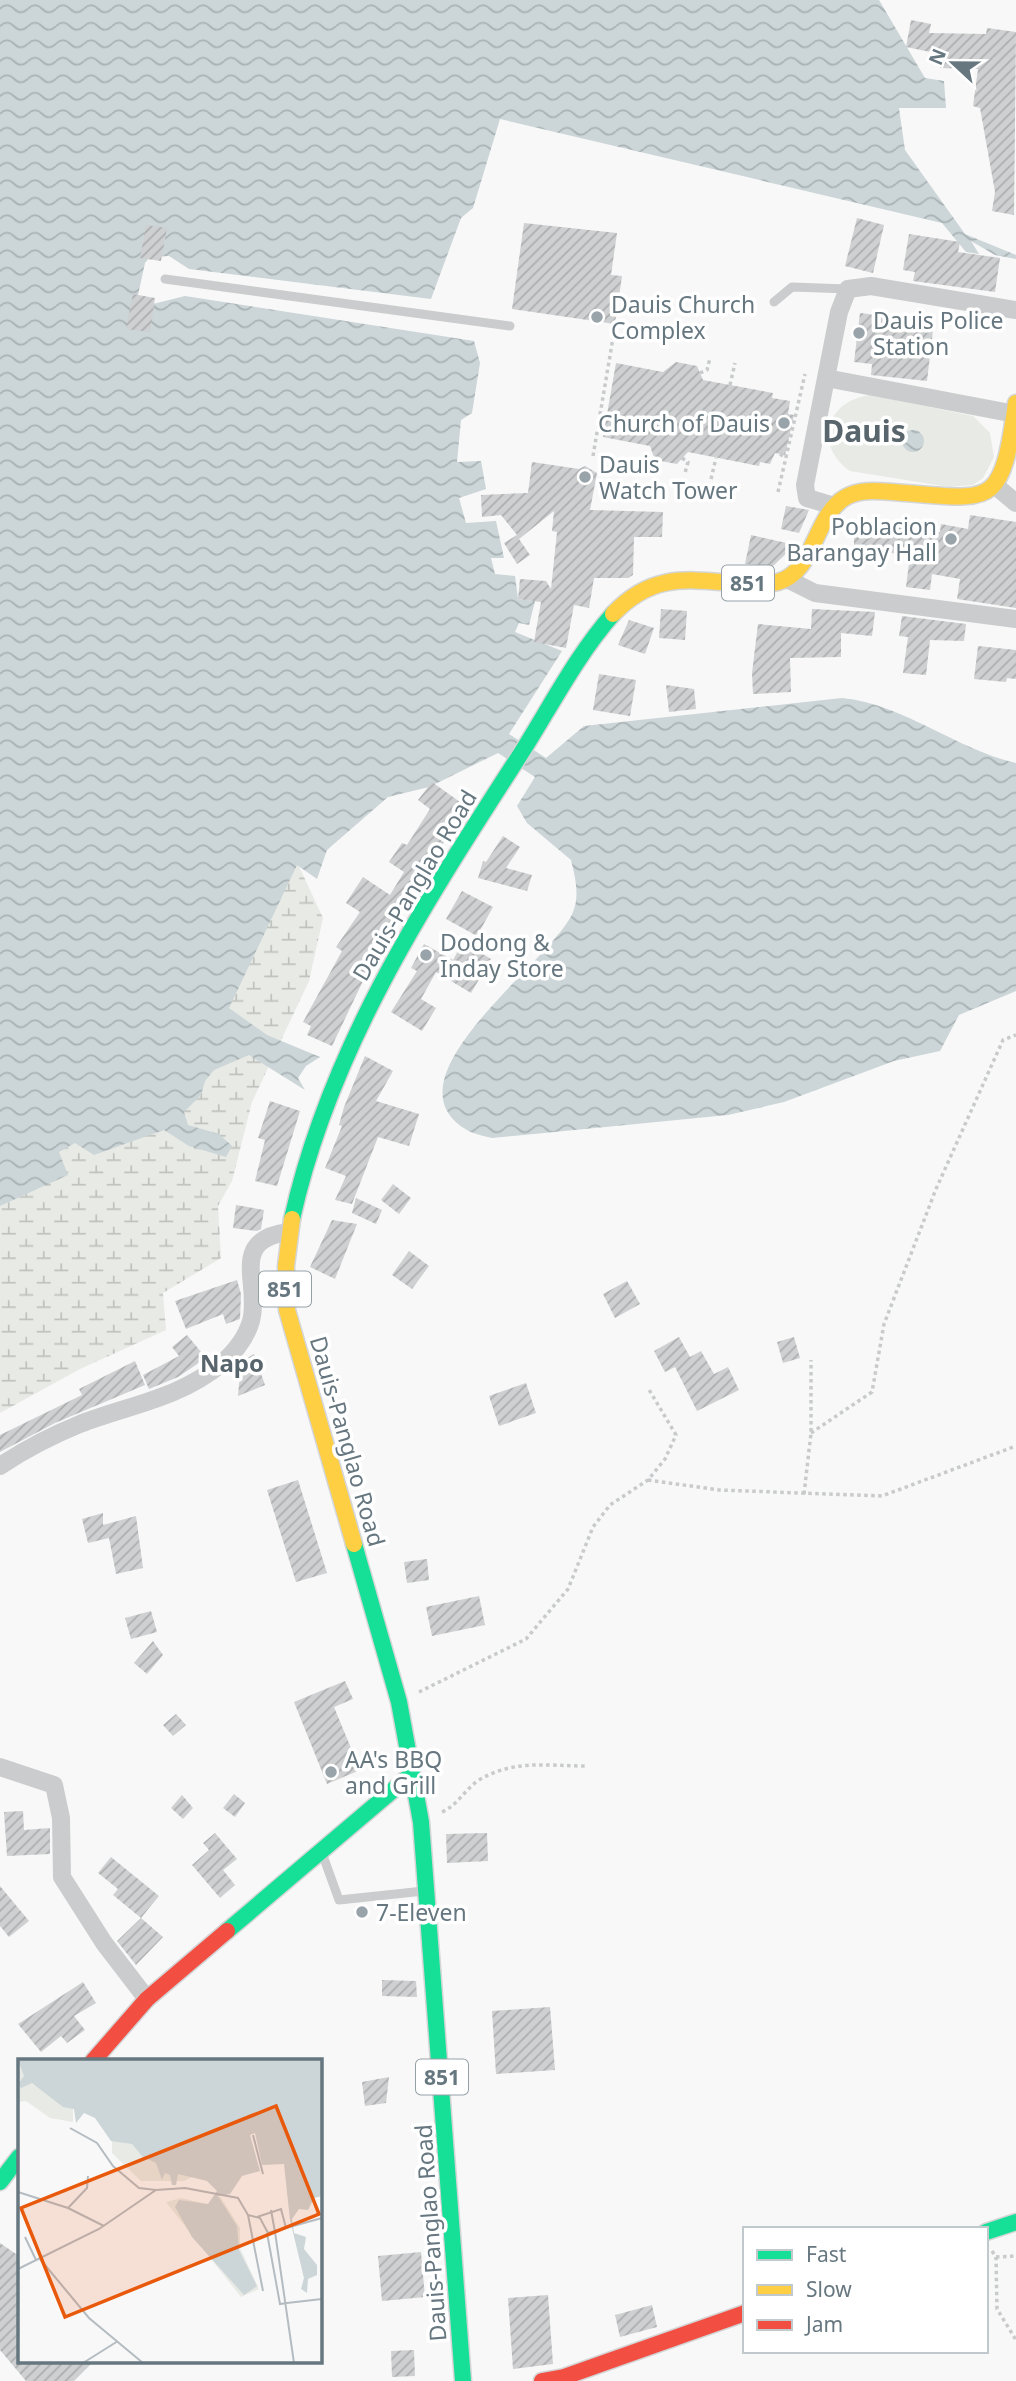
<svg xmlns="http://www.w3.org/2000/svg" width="1016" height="2381" viewBox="0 0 1016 2381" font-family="'Noto Sans',sans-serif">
<defs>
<pattern id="wetland-marsh" width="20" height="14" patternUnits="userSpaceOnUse" patternTransform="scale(1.75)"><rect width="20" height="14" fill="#e8eae5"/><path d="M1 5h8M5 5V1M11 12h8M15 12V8" fill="none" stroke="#c0c2bf"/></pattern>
<pattern id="water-waves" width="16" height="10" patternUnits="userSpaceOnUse" patternTransform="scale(1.75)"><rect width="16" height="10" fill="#ccd5d7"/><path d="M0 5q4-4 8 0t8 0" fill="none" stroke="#a9b2b4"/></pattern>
<pattern id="building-hatch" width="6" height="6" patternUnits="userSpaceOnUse" patternTransform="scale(1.75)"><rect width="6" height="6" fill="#cfd0d1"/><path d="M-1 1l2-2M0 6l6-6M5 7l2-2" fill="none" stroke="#acaeaf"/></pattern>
</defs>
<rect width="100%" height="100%" fill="#f8f8f8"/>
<path fill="url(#wetland-marsh)" d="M298,864L323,918L309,981L252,1102L232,1181L218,1206L221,1258L163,1293L166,1330L80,1369L0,1413V1156Z"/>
<path fill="#e8eae5" d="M871,395L973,416L990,433L994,457L983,478L973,485L949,487L850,471C813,445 826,400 871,395Z"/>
<path fill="url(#water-waves)" d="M0,0H879L925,78L944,81L946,108H899L905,150L965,234L1016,255V259L995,255L971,241L979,254L966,252L942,223L500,119L473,208L461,218L431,299L189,269L169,256L150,257L145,263L138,295L153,304L185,296L474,341L480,363L472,413L461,420L457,462L481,461L486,489L459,498L466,523L496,521L504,558H491L495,574L515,576L518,599L535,601L529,625L519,623L515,632L562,651L509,734L546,758L584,726L842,698C904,704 955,749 1016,763V991L959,1015L940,1051L894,1061L784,1102L728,1115L492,1138C484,1136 474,1134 467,1130C379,1079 555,959 573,912C580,896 575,876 571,860L527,823L517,806L535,777L498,753L429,787L388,797L327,850L317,879L297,865L229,1008L267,1035L320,1057L306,1066L298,1078L305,1090L249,1055L214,1070L205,1081L201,1095L184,1112L188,1125L219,1134L232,1146L226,1157L189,1146L164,1130L94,1155L75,1143L59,1152L68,1175L0,1206Z
M902 441a11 11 0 1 1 22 0a11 11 0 1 1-22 0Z"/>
<path fill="url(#building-hatch)" d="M911,20L931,24L929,33L986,34L987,28L1016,32L1014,215L992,211L995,192L980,108L973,106L978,69L940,68V54L906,47Z
M857,218L884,225L873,273L845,266Z
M524,223L617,233L611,275L622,276L615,324L512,309Z
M146,225L167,228L161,261L140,258Z
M909,234L960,242L958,252L1000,258L995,292L913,281L915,272L903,270Z
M133,294L155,298L150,332L126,329Z
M860,313L934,322L927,381L871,375L872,364L854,362Z
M676,362L697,366L703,380L773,393L772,398L790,401L788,414L794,415L785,455L775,453L770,464L760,462L759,466L688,452L677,464L655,460L650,446L603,437L616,363L663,372Z
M532,462L579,469L585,466L597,473L590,510L663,512L662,537H634L633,575L628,578H594L589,608L574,605L566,648L534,642L541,602L518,599L520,579L546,581L551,589L557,532L552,531L554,511L519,539L530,555L517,564L504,543L517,535L501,515L482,517L481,495L528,493Z
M786,506L809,510L799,533L781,529Z
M970,515L1016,522V608L957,599L960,579L932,574L930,590L906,587L910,555L854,549V524L872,523L940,532L941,524L968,529Z
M751,535L791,544L790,550L773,566L745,564Z
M661,609L687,611L685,640L659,638Z
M812,609L875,612L872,636L841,633V657L790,658L791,692L753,694L752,673L758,624L811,629Z
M902,616L966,624L964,641L930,640L926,675L903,673L908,637L899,636Z
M629,620L654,628L645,654L618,645Z
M978,646L1016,650V679L1007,678L1006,682L974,679Z
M599,674L636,680L630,716L593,710Z
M666,685L694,689L696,709L669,712Z
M432,782L467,807L433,859L428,865L421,863L419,868L423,870L383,939L332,1046L307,1035L311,1026L303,1022L342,951L336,947L360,912L346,903L363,877L390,895L404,872L389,862L402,843L407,845L430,809L418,800Z
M503,836L520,847L506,868L532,875L527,891L478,878L483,861L486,862Z
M462,891L493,907L477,936L446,919Z
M463,942L491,959L471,993L436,972L421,999L436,1008L422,1031L391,1012L417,971L411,968L424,944L453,960Z
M365,1056L393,1071L376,1101L419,1114L409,1146L378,1137L352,1204L335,1200L346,1176L325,1168L342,1126L339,1125L344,1107Z
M270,1101L300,1111L277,1186L255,1181L265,1140L258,1138Z
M393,1184L411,1198L399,1214L381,1200Z
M356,1198L382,1210L376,1224L352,1213Z
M236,1205L264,1210L261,1229L257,1231L233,1228Z
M332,1220L357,1224L335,1279L310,1267Z
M409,1251L429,1266L412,1289L392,1275Z
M237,1280L241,1294L240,1319L226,1324L223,1314L186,1329L175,1301Z
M627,1281L640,1304L615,1318L603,1294Z
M187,1335L206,1358L178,1377L149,1389L143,1375L179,1356L172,1347Z
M679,1337L690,1357L701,1351L714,1374L728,1367L739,1390L697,1411L675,1367L665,1372L654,1351Z
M794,1337L800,1358L783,1363L777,1342Z
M254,1354L265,1385L238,1396L241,1362Z
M135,1361L145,1385L55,1423L0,1452V1435L82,1395L79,1389Z
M526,1383L536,1413L499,1426L489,1396Z
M298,1480L327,1573L296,1582L267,1490Z
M103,1513V1525L136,1516L143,1568L116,1574L109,1538L88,1543L82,1519Z
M427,1559L429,1580L407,1583L404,1562Z
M479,1596L485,1625L432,1636L426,1607Z
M151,1611L157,1632L131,1639L125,1618Z
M153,1641L163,1655L147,1674L134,1663Z
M345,1681L353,1699L334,1707L360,1770L327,1784L294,1702Z
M176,1714L186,1725L173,1736L163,1725Z
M234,1794L245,1803L235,1817L223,1808Z
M182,1795L193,1808L183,1819L171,1808Z
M23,1811L24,1830L50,1828V1854L7,1856L4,1812Z
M215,1833L237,1859L223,1870L235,1885L220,1898L192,1865L209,1850L203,1843Z
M487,1833L488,1861L447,1863L446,1834Z
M111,1857L159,1896L141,1918L113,1895L118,1889L98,1873Z
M0,1886L29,1921L9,1937L0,1926Z
M141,1918L163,1937L136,1965L117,1941Z
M382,1980L416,1981L417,1997L382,1996Z
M83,1982L96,2003L74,2016L85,2030L67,2043L61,2036L41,2052L18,2024Z
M550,2007L555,2070L496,2074L492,2011Z
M389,2077L386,2103L365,2106L362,2082Z
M0,2243L19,2256V2362H93L74,2381H26L0,2350Z
M421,2252L425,2297L382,2301L378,2256Z
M548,2295L553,2364L513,2369L508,2298Z
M652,2305L657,2327L620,2337L615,2315Z
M414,2350L415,2376L392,2377L391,2351Z"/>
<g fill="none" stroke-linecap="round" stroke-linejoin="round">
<defs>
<path id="fast" d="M292,1219C330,1047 426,901 520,755C550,708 576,656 613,614
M354,1544L399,1702L421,1822L463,2381
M227,1931L412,1774
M0,2182L19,2157
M986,2232L1016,2222"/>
<path id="slow" d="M613,614C651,574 684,579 735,583C749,584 765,585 778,582C815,572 814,515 846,497C860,489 878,491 893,492C993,499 1001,512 1016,403
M292,1219L286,1266L287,1310L354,1544"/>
<path id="jam" d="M93,2061L147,1999L227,1931
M542,2381L564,2377L745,2313"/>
</defs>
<use href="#fast" stroke="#d4d5d6" stroke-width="19"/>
<use href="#slow" stroke="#d4d5d6" stroke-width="19"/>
<use href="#jam" stroke="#d4d5d6" stroke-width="19"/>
<path stroke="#c8cacb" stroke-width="3.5" stroke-dasharray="3.5 3.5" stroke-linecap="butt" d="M700,373L707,370L710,358
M730,385L735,363
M780,454L786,458
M593,456L613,338
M682,458L688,462L685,473
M711,479L716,458
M778,492L805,374
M811,1433L872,1392L884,1324L936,1189L1003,1040L1016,1035
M648,1480L719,1490L882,1496L1016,1446
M804,1494L811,1433V1360
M419,1692L526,1639L568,1589L593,1527L610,1505L648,1480L665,1459L676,1435L648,1388
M442,1812C458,1805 465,1789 479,1780C514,1759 548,1766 587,1766
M992,2251L996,2257L997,2309L1016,2340
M996,2257L1016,2256"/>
<path stroke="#cbcccd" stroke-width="9" d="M165,279L510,326
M774,302L792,287L848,289
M322,1853L339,1900L424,1891"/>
<path stroke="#cbcccd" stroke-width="18" d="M826,378L1015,414
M997,487L1016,503
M834,506L807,498L805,485L839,312L848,289L871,286L1016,310
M787,579L815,593L1016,619
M0,1466C24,1450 53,1435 80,1424C129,1405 178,1399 221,1364C235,1352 246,1338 251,1321C261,1284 228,1240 288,1232
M0,1767L54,1785L61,1818L62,1877L104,1943L147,1999"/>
<use href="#fast" stroke="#16e098" stroke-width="16"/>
<use href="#slow" stroke="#ffcf43" stroke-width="16"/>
<use href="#jam" stroke="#f24e42" stroke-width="16"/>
</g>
<g fill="#99a4aa" stroke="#fff" stroke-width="2.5">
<circle cx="597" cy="317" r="7"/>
<circle cx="859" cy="333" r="7"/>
<circle cx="784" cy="423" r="7"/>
<circle cx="585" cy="477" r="7"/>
<circle cx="951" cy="539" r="7"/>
<circle cx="426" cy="955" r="7"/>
<circle cx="331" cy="1772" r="7"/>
<circle cx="362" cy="1912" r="7"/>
</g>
<g text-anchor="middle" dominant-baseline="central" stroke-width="7" stroke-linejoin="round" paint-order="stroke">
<g fill="#fff" stroke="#94a0a6" stroke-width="2">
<rect x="722" y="565.5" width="52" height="35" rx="5"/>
<rect x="259" y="1271.5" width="52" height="35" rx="5"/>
<rect x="416" y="2059.5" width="52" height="35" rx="5"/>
</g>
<g font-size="21" font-weight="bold" fill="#667780">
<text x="748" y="583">851</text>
<text x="285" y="1289">851</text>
<text x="442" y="2077">851</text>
</g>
<g font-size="23" fill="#667780" stroke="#fff" text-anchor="start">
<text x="611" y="304">Dauis Church<tspan x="611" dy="26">Complex</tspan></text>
<text x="873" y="320">Dauis Police<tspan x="873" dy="26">Station</tspan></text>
<text x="770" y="423" text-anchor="end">Church of Dauis</text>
<text x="599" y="464">Dauis<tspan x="599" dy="26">Watch Tower</tspan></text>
<text x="937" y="526" text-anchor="end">Poblacion<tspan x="937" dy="26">Barangay Hall</tspan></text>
<text x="440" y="942">Dodong &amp;<tspan x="440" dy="26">Inday Store</tspan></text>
<text x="345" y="1759">AA's BBQ<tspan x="345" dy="26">and Grill</tspan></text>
<text x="376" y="1912">7-Eleven</text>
</g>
<g font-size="23" fill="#667780" stroke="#fff">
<text transform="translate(414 885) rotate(-59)">Dauis-Panglao Road</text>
<text transform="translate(348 1441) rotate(74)">Dauis-Panglao Road</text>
<text transform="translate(430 2233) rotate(-94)">Dauis-Panglao Road</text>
</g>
<g font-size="24" font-weight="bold" fill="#58656c" stroke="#fff">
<text x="232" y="1362">Napo</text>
</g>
<g font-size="30" font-weight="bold" fill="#58656c" stroke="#fff">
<text x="864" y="430">Dauis</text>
</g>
</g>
<g transform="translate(18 2059)">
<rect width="304" height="304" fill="#f8f8f8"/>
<path d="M0,2L55,46V63L32,59L8,42L0,43ZM103,79L178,116L166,122H123L94,94V82ZM202,137L222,169V189L241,230L223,238L148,143L163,139L184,144L183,162Z" fill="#e8eae5"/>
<path d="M0,1H304V137L296,139L290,151L281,150L274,160L276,174L288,178L286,190L299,206V216L290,220L289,234L283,230L286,219L272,161L266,105L244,106L237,74L232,76L242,112L224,117L212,135L200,137L219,167L221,191L239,227L226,236L174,178L157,148L161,141L190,145L199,132L189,122L160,115L158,126H154L152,116L147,114L144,121L138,104L124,97L114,85L93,82L77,59L66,54L58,64L56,50L45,48L14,24L3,29L0,25L6,17Z" fill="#ccd5d7"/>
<path fill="none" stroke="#b5bcc1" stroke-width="2" d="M52,69L79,84L95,107L121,129L138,131M235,76L245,115M0,133L50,149L86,167M50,149L69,129L70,117M253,151L257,173M230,156L245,232M239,158L263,150L268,169M257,173L276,304M249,174L262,245L269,244M7,178L18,201M22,200L71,259L125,304M0,210L81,170L138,131L167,129L220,139L230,156L242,159L250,174L304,159M269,244L304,240M65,304L100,282"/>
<path fill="#e8590c" fill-opacity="0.15" stroke="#e8590c" stroke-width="3.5" d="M258,47L301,155L47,258L3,149Z"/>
<rect width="304" height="304" fill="none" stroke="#667780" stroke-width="3.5"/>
</g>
<rect x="743" y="2227" width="245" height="126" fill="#ffffff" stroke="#c2c9cc" stroke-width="2"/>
<rect x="757" y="2250" width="35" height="10" fill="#16e098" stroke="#c2c9cc" stroke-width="2"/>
<text x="806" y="2262" font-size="21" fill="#667780">Fast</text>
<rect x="757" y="2285" width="35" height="10" fill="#ffcf43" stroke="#c2c9cc" stroke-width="2"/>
<text x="806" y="2297" font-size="21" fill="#667780">Slow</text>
<rect x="757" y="2320" width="35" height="10" fill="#f24e42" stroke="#c2c9cc" stroke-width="2"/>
<text x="806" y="2332" font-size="21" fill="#667780">Jam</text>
<g transform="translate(953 63) rotate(292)" stroke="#ffffff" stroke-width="5" paint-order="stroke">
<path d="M0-5L12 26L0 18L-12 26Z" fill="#667780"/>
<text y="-10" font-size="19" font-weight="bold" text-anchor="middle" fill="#667780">N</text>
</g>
</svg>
